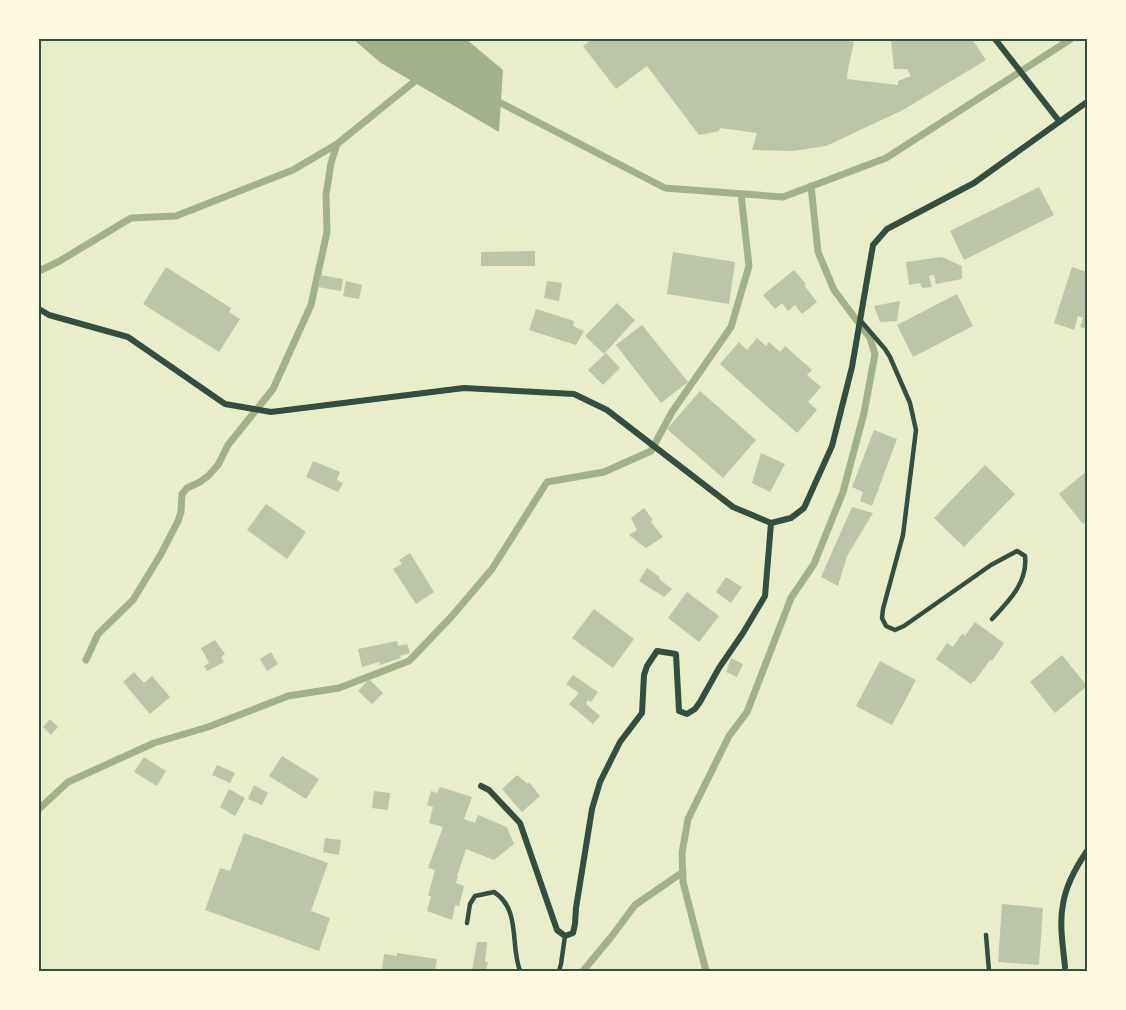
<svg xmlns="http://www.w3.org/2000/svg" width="1126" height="1010" viewBox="0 0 1126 1010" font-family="'Source Sans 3',sans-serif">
<rect width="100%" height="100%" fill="#e9edc9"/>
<path fill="#a3b18a" d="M353,39H466L503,70L499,132L381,63Z"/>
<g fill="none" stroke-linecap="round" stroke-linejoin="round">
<path stroke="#a3b18a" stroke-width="7" d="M495,100L665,188L783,197L886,158L1071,39
M39,271L58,262L131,218L176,216L293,170L337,144L420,77
M86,660L98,634L133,600L161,554L178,521L181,512L182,494L187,488L200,482L208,476L218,465L228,445L273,389L311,305L327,232L326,195L331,163L337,144
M39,809L68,782L154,743L208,727L288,696L339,688L409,661L452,616L492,569L547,482L604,472L651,451L672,412L731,327L749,266L741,194
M583,971L612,936L635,905L683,872
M706,971L683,882L682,853L688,819L729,736L747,712L791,598L814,564L843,492L864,413L875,354L870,338L834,290L818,252L811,186"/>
</g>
<path fill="#bcc5a7" d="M592,39H840L854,42L848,69L847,79L898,85V81L911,76L907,69H894L891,39H972L986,60L903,110L826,146L793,151L752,150L757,133L720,128L719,131L699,135L647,66L616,89L583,46Z
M1039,187L1054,215L964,260L950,231Z
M535,251V266H481V252Z
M673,252L735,262L729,304L667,294Z
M942,257L962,266V279L936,284L934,275L929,276L932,287L922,288L920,283L909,285L906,262Z
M166,267L231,308L229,312L240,319L219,352L143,304Z
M1072,267L1087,272V329L1080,327L1083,318L1078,316L1074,330L1054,323Z
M794,270L806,284L804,285L817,302L802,314L795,305L788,311L782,303L775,309L763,295Z
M320,275L343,279L341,291L318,287Z
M346,281L362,285L359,299L343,296Z
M547,281L562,283L559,301L544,298Z
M957,294L973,326L913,357L897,325Z
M900,301L897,321L880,322L874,306Z
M617,303L635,320L604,354L585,336Z
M536,309L574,321L573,326L584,331L576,345L529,330Z
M642,325L688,382L661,403L616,345Z
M757,338L766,346L769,342L780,352L785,346L812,370L807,375L821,387L808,402L817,410L797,433L720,364L739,342L747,350Z
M606,353L620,368L603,385L588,370Z
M700,391L756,440L723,478L667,429Z
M874,430L897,439L872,506L860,501L863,492L852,487Z
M761,453L785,464L770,492L752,483Z
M313,461L340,472L337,480L343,483L338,492L306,477Z
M985,465L1015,494L964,547L934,518Z
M1087,471V521L1083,524L1059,494Z
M266,504L306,532L287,559L247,530Z
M852,507L873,513L847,556L838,586L821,577Z
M644,508L653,520L651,522L663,537L646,548L629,535L637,530L631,518Z
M410,553L434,592L416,604L393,569L402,564L399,560Z
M647,568L660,577L659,579L672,589L664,597L639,581Z
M726,577L742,587L731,603L716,592Z
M687,592L719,616L699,642L668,618Z
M594,609L634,639L613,668L572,638Z
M975,622L1004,643L992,661L990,660L974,682L973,681L971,684L936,659L947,643L953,647L962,634L965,636Z
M215,640L225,654L221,657L224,662L207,671L204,666L209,663L201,648Z
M397,641L398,646L407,644L410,653L400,656L401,658L380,665L379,662L362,667L358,649Z
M271,652L278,664L267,671L260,659Z
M1062,655L1087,686L1055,713L1030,682Z
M731,658L743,664L737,677L726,672Z
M880,661L916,680L892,725L856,706Z
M134,672L144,683L152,676L170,697L150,714L123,682Z
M573,675L598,692L591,702L588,700L586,704L600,716L593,724L569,704L579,693L566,684Z
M369,679L383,693L372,704L358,691Z
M50,719L58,727L51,735L43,727Z
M282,756L319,779L306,799L269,776Z
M144,757L166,771L157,786L134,772Z
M217,765L235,773L230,783L212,775Z
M517,775L528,784L529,782L540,796L522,812L502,789Z
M254,785L268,793L262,805L248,799Z
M440,787L472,797L464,819L475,823L478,815L507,827L514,844L494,860L466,849L457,876H458L456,883L464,886L459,906L455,905L452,920L427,911L431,896H428L435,870L428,868L443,827L429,823L433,807L427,805L431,791L437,793Z
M229,789L245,798L235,816L220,807Z
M374,791L390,793L388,810L372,808Z
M244,833L328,863L311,911L330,918L319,951L205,910L220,868L230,871Z
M325,838L341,840L339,855L323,852Z
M1002,904L1043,908L1039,965L998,962Z
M477,942H487L485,962H488L486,971H472Z
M397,953L437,959L435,971L382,970L384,954L397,956Z"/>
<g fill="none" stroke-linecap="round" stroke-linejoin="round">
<path stroke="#344e41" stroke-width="4.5" d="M860,320L885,349L890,357L910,403L916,430L903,535L883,609L882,618L886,626L895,630L904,626L991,565L1017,551L1025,556C1028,582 1009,601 992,619
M467,923L470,904L475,896L494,892C521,909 510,945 520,971
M986,935L989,971
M559,971L561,964L565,936"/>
<path stroke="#344e41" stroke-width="6" d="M995,39L1059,121
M39,309L49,315L128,337L225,404L271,412L464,388L574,394L607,410L733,507L771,523L791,518L804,508L832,446L852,367L873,245L887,229L974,183L1087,102
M481,786L489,790L520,823L557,930L565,936L573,933L575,924L576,908L592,809L600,782L620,742L642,713L644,675L647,666L657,651L676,654L679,711L687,714L695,709L700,702L719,668L743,633L765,596L771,523
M1065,967C1063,946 1059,924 1063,904C1066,885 1076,867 1087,851"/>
</g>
<rect width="1126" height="1010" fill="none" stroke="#fefae0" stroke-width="81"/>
<rect x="40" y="40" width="1046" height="930" fill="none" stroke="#344e41" stroke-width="2"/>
</svg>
